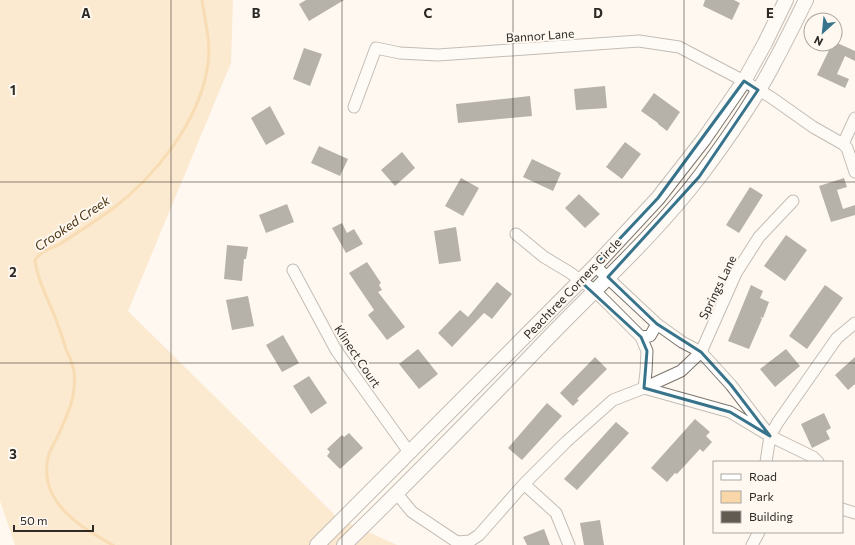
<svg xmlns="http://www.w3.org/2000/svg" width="855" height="545" viewBox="0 0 855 545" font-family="Commissioner,sans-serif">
<rect width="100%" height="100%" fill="#fef8f0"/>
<path fill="#f9d7a8" d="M0,0H233L231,63L128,311L339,519L397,545H15L0,501Z"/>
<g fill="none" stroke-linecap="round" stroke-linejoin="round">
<path stroke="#f2ba69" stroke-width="3" d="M113,545C79,527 36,500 49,454C51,449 54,443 57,438C67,416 77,396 74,372C73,364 69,356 66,349C62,336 58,324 53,312C46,295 37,278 35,260C37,257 40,254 43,252C49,248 55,247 60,244C77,233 94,222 111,210C155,177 201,120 208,63C211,42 205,21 202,0"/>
</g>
<path fill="#615b52" d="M306,0H344L309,21L299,4Z
M705,0H734L740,3L732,20L703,6Z
M835,42L855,51V61L845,56L837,74L849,79L845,88L817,75L832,44H835Z
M304,48L322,54L310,86L293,79Z
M605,86L607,108L576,110L574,89Z
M654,93L680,112L667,131L658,124V123L641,111Z
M530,96L532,116L458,123L456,104Z
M270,106L285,134L266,145L251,118Z
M625,142L641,154L622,179L606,167Z
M319,146L348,159L340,176L311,163Z
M402,152L415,168L395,186L381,170Z
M532,159L561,173L553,191L523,177Z
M461,178L479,188L463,216L445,206Z
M844,178L847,187L837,190L843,209L855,205V215L831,222L819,186Z
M750,187L763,195L739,233L726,225Z
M579,194L600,214L585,228L565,208Z
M287,204L294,222L266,233L259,215Z
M342,223L347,233L354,229L363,244L346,253L332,228Z
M456,227L461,261L439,264L434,231Z
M786,235L807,250L785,281L764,266Z
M227,245L248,247L246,259H244L242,281L224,279Z
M367,262L381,283L379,285L382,290L378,292L405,327L387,340L368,315L374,310L349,273Z
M497,282L512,294L492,319L484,313L452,347L438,333L460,310L468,317Z
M751,285L763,291L760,298L769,302L763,318L760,317L762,319L749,349L728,341Z
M825,285L843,298L807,349L789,336Z
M248,296L254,326L232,330L226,300Z
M283,335L299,363L282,372L266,345Z
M418,349L438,374L419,389L399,364Z
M786,349L800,366L775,387L760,369Z
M595,357L607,369L577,399L579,400L573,406L560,393Z
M855,357V384L848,390L835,375Z
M309,376L327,403L311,414L293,386Z
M547,403L562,416L522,460L508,448Z
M824,413L831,428L826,431L830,439L812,448L801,424Z
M695,419L710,432L706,436L712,442L703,452L700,449L677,474L675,473L667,482L651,468Z
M616,422L629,433L577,490L564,479Z
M349,433L363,448L340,469L327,456L330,452L327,449L342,435L344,437Z
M600,520L604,545H584L580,523Z
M544,529L550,545H527L523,537Z"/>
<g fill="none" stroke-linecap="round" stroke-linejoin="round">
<defs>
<path id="minor" d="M354,107L376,48L400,53L438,55L639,41L679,47L744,81L772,98L813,127L843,144L847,148L855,172
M843,144L855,118
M516,234L544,257L569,272L594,290L641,337L647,351L646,372L644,388L730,412L770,436L813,457L818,462
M595,266L657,324L682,342L701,352L731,385L767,432
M293,270L336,350L409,452
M641,337L650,336L657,324
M766,462L770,436L778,422L837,338L855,323
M524,484L566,442L613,400L644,388L681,371L701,352L736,273L759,237L793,201
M397,494L412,512L457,542L470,541L479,535L524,484L556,513L569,545
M842,509L855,513
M752,545L759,532"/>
<path id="tertiary" d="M317,545L595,266L658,198L704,139L744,81L765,43L786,0
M344,545C413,478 480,409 547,339C598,286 655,235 700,176C727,140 754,102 775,61C786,41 796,20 806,0"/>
</defs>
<use href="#minor" stroke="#7c756c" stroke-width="13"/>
<use href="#tertiary" stroke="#7c756c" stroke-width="16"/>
<use href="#minor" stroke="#fff" stroke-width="11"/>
<use href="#tertiary" stroke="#fff" stroke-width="14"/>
</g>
<path d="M0 0H855V545H0ZM744,81L758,90L699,177L608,277L657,324L701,352L731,385L770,436L730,412L644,388L647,351L641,337L580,281L658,198Z" fill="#fef8f0" fill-opacity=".55" fill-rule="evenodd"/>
<path fill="none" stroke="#37748b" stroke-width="3" stroke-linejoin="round" d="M744,81L758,90L699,177L608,277L657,324L701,352L731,385L770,436L730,412L644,388L647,351L641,337L580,281L658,198Z"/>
<path fill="none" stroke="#2d2a26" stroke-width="1" stroke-opacity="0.55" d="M171,0V545M342,0V545M513,0V545M684,0V545M0,182H855M0,363H855"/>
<g text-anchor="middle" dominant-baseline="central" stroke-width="4" stroke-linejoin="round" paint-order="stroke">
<g font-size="12" fill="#2d2a26" stroke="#fef8f0">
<text transform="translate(540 35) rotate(-4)">Bannor Lane</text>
<text transform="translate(717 287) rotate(-64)">Springs Lane</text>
<text transform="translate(572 288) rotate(-46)">Peachtree Corners Circle</text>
<text transform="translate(358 356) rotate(56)">Klinect Court</text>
</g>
<g font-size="13" font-style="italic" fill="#493310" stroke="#fef8f0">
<text transform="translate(72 223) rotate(-34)">Crooked Creek</text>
</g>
</g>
<g font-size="13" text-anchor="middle" font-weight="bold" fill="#2d2a26" stroke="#fef8f0" stroke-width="4" stroke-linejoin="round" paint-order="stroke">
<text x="86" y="18">A</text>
<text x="256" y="18">B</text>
<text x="428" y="18">C</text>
<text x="598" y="18">D</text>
<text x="770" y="18">E</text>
<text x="13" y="95">1</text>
<text x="13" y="277">2</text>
<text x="13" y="459">3</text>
</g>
<rect x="713" y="461" width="130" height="72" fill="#fef8f0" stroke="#aaa69f"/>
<rect x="721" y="474" width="20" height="6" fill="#ffffff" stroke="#aaa69f"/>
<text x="749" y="481" font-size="12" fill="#2d2a26">Road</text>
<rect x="721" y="491" width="20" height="12" fill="#f9d7a8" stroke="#aaa69f"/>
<text x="749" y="501" font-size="12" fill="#2d2a26">Park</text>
<rect x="721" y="511" width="20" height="12" fill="#615b52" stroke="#aaa69f"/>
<text x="749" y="521" font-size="12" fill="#2d2a26">Building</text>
<g transform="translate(823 32) rotate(207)"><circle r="19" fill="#fef8f0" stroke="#aaa69f"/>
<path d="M0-3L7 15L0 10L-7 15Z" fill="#37748b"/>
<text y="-6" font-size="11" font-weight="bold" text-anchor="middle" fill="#2d2a26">N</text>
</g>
<path d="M14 525v6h79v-6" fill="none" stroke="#2d2a26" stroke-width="2"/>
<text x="20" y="525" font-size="12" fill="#2d2a26" stroke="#fef8f0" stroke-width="3" paint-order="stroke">50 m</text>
</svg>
